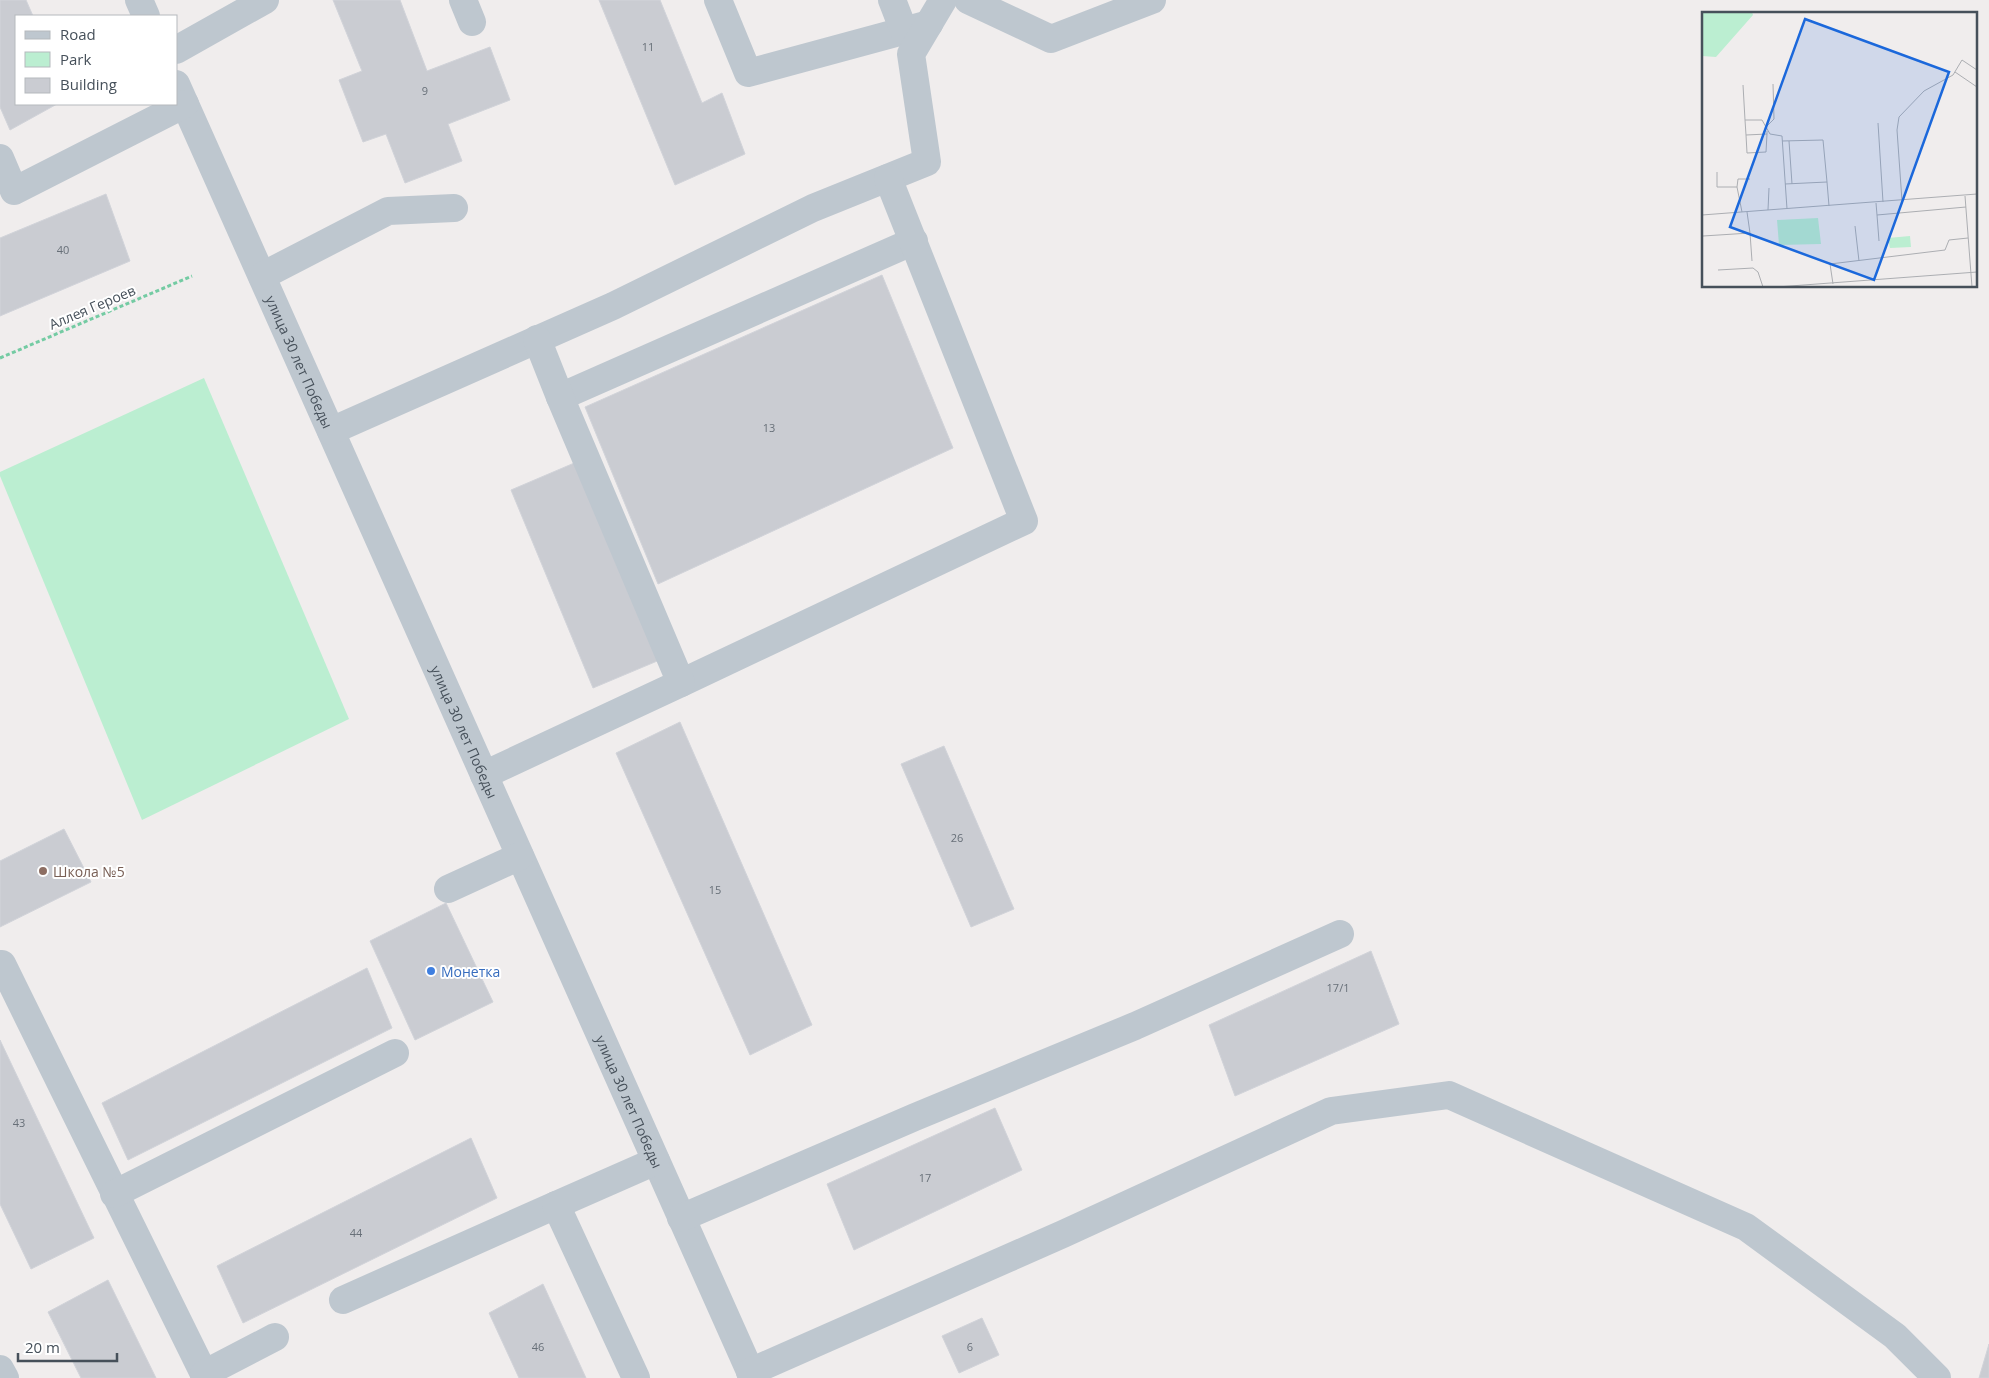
<svg xmlns="http://www.w3.org/2000/svg" width="1989" height="1378" viewBox="0 0 1989 1378" font-family="'Open Sans',sans-serif">
<rect width="100%" height="100%" fill="#f0eded"/>
<path fill="#bbeed1" d="M204,378L349,719L142,820L0,476V472Z"/>
<path fill="#caccd2" stroke="#d1d3d9" d="M0,0H26L33,16H16V104H57L10,130L0,107Z
M333,0H400L427,71L490,47L510,100L448,124L462,161L405,183L386,134L363,142L339,80L362,71Z
M599,0H660L702,103L722,93L745,154L675,185Z
M106,194L130,261L0,316V238Z
M882,275L953,448L658,584L585,407Z
M579,461L662,659L593,688L511,490Z
M680,722L812,1025L750,1055L616,753Z
M944,746L1014,909L971,927L901,764Z
M64,829L91,882L0,927V861Z
M446,903L493,1002L415,1040L370,941Z
M1371,951L1399,1024L1235,1096L1209,1025Z
M367,968L392,1028L128,1160L102,1103Z
M0,1040L94,1238L31,1269L0,1204Z
M995,1108L1022,1170L854,1250L827,1184Z
M471,1138L497,1198L243,1323L217,1266Z
M108,1280L156,1378H81L48,1312Z
M543,1284L586,1378H519L489,1313Z
M982,1318L999,1355L959,1373L942,1336Z
M1989,1344V1378H1979Z"/>
<g fill="none" stroke-linecap="round" stroke-linejoin="round">
<path stroke="#74cba3" stroke-width="3" stroke-dasharray="4 2.5" stroke-linecap="butt" d="M0,358L192,276"/>
<g stroke="#bec7cf" stroke-width="28">
<path d="M139,0L146,16"/>
<path d="M463,0L472,22"/>
<path d="M718,0L748,73L929,24"/>
<path d="M892,0L904,31"/>
<path d="M968,0L1051,39L1152,0"/>
<path d="M176,50L265,0"/>
<path id="s1" d="M176,84L753,1378"/>
<path d="M0,158L14,191L185,104"/>
<path d="M262,276L388,211L454,208"/>
<path d="M560,397L914,241"/>
<path d="M331,431L613,306L813,208L927,162L911,54L943,0"/>
<path d="M681,683L1024,521L888,178"/>
<path d="M484,775L681,683L560,397L537,339"/>
<path d="M448,889L520,856"/>
<path d="M0,965L2,964L206,1378"/>
<path d="M114,1194L395,1053"/>
<path d="M681,1218L915,1117L1135,1026L1340,934"/>
<path d="M343,1300L556,1205"/>
<path d="M0,1369L5,1378"/>
<path d="M750,1372L1063,1234L1331,1111L1449,1095L1746,1227L1895,1336L1937,1378"/>
<path d="M204,1374L275,1337"/>
<path d="M636,1378L556,1205L656,1161"/>
</g>
</g>
<circle fill="#8d6e63" stroke="#fff" stroke-width="2" cx="43" cy="871" r="5"/>
<circle fill="#3f7fe0" stroke="#fff" stroke-width="2" cx="431" cy="971" r="5"/>
<g text-anchor="middle" dominant-baseline="central" stroke-width="4" stroke-linejoin="round" paint-order="stroke">
<g font-size="11" fill="#676f78">
<text x="648" y="46">11</text>
<text x="425" y="90">9</text>
<text x="63" y="249">40</text>
<text x="769" y="427">13</text>
<text x="957" y="837">26</text>
<text x="715" y="889">15</text>
<text x="1338" y="987">17/1</text>
<text x="19" y="1122">43</text>
<text x="925" y="1177">17</text>
<text x="356" y="1232">44</text>
<text x="538" y="1346">46</text>
<text x="970" y="1346">6</text>
</g>
<g font-size="14" fill="#46505a" stroke="#fff">
<text transform="translate(92 307) rotate(-23)">Аллея Героев</text>
<text stroke="none"><textPath href="#s1" startOffset="304">улица 30 лет Победы</textPath></text>
<text stroke="none"><textPath href="#s1" startOffset="709">улица 30 лет Победы</textPath></text>
<text stroke="none"><textPath href="#s1" startOffset="1114">улица 30 лет Победы</textPath></text>
</g>
<g font-size="14" fill="#785e54" stroke="#fff" text-anchor="start">
<text x="53" y="871">Школа №5</text>
</g>
<g font-size="14" fill="#366cbe" stroke="#fff" text-anchor="start">
<text x="441" y="971">Монетка</text>
</g>
</g>
<g transform="translate(1702 12)">
<rect width="275" height="275" fill="#f0eded"/>
<path d="M1,0H50L51,3L14,45L0,44ZM116,206L119,232L77,233L75,208ZM208,224L209,235L188,236L186,226Z" fill="#bbeed1"/>
<path fill="none" stroke="#acaeb2" stroke-width="1" d="M253,60L275,75M41,73L43,108H60L68,122L80,124L85,197M43,108L44,123M176,111L181,190M63,116L72,107L71,72M65,122L44,123L45,141L64,140L65,122V119M80,129L121,128L125,170M87,129L90,172M15,160V175H35L40,200M83,172L125,170L127,194M35,175L36,167H48M263,184L270,275M200,189L195,118L197,105L222,79L251,63L260,48L275,58M174,191L175,203L264,195M66,198L67,176M0,203L275,182M175,203L177,229M153,214L157,249M48,221L50,249M1,224L48,221L45,200M16,258L51,256L56,260L61,275M131,272L128,252L243,238L247,228L266,226M75,275L275,260"/>
<path fill="#1b68db" fill-opacity="0.15" stroke="#1b68db" stroke-width="2.5" d="M103,7L247,60L172,268L28,215Z"/>
<rect width="275" height="275" fill="none" stroke="#46505a" stroke-width="2.5"/>
</g>
<rect x="15" y="15" width="162" height="90" fill="#ffffff" stroke="#b5b9bd"/>
<rect x="25" y="31" width="25" height="8" fill="#bec7cf" stroke="#b5b9bd"/>
<text x="60" y="40" font-size="15" fill="#46505a">Road</text>
<rect x="25" y="52" width="25" height="15" fill="#bbeed1" stroke="#b5b9bd"/>
<text x="60" y="65" font-size="15" fill="#46505a">Park</text>
<rect x="25" y="78" width="25" height="15" fill="#caccd2" stroke="#b5b9bd"/>
<text x="60" y="90" font-size="15" fill="#46505a">Building</text>
<path d="M18 1353v8h99v-8" fill="none" stroke="#46505a" stroke-width="2.5"/>
<text x="25" y="1353" font-size="15" fill="#46505a" stroke="#ffffff" stroke-width="4" paint-order="stroke">20 m</text>
</svg>
